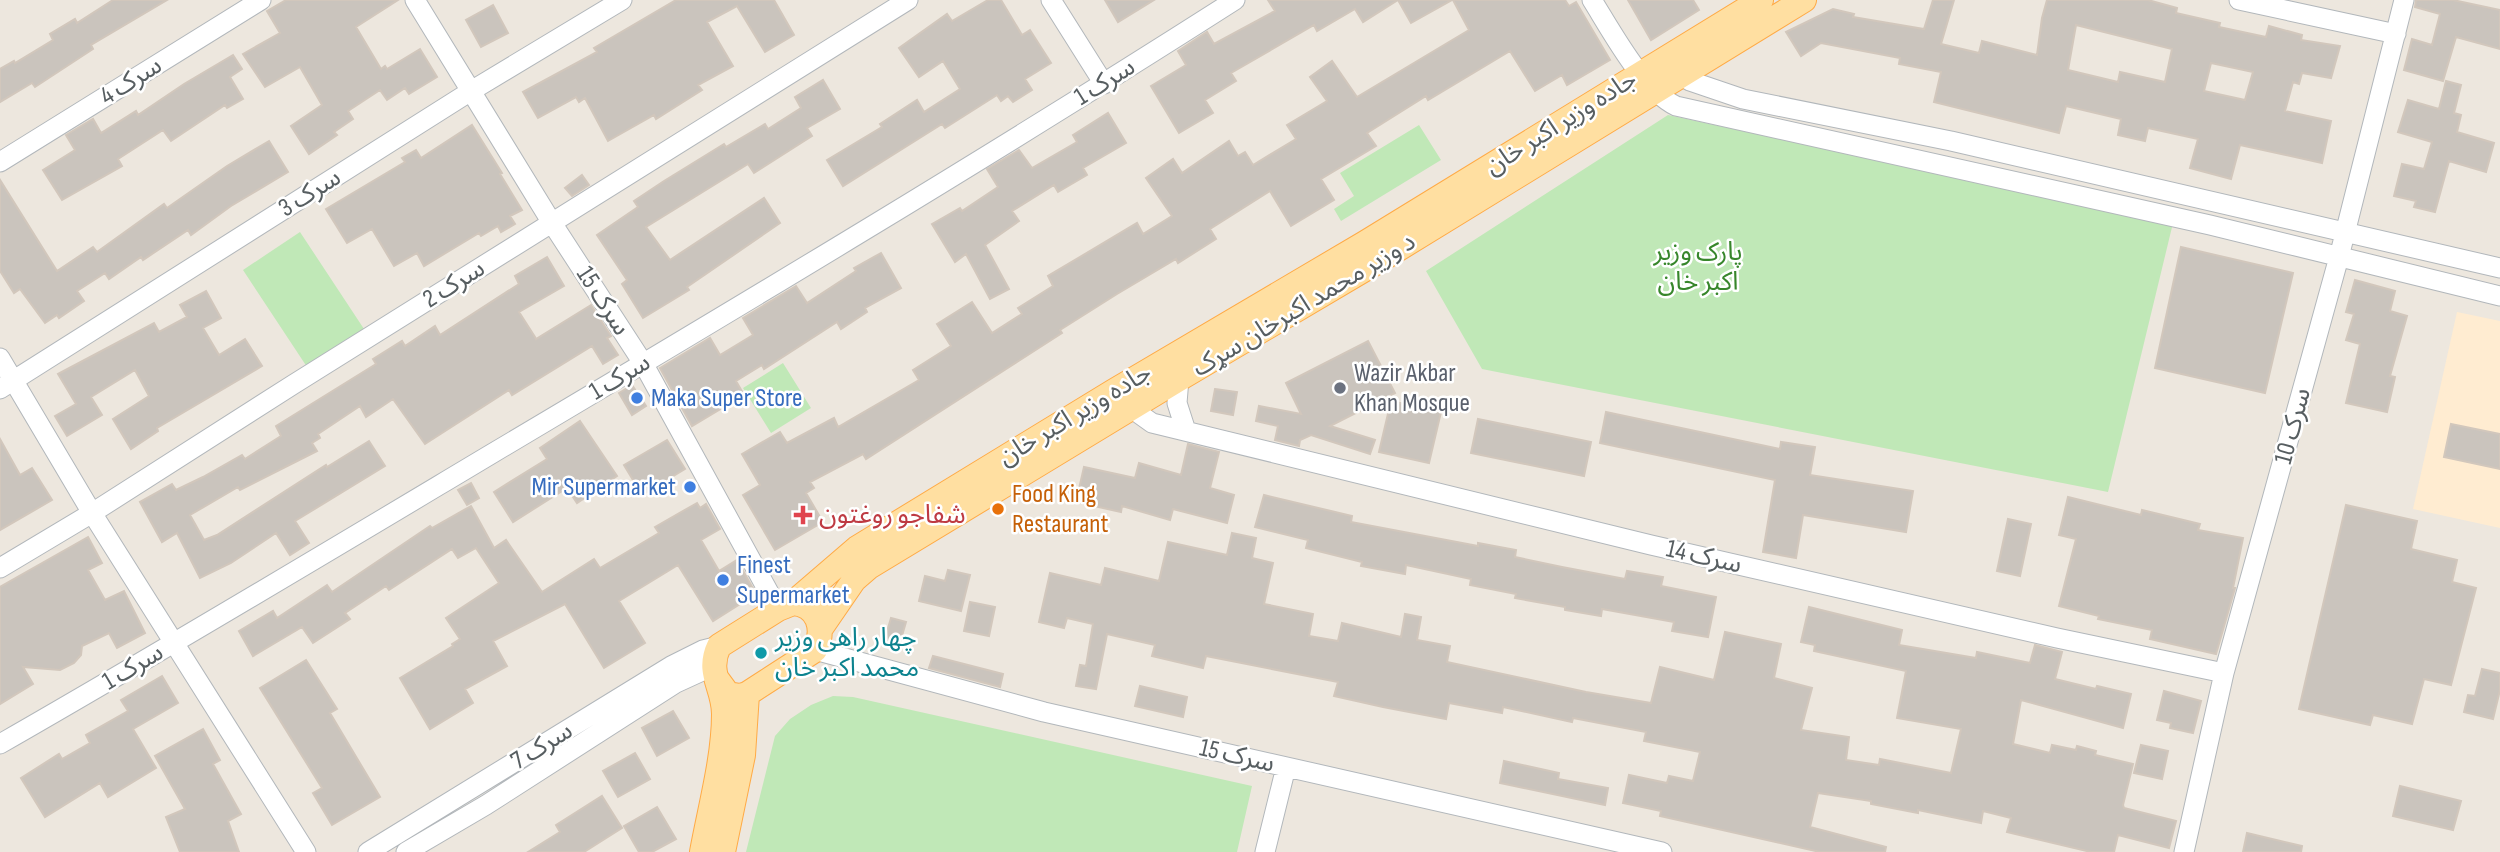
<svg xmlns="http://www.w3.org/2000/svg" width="2500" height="852" viewBox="0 0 2500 852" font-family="'Sofia Sans Condensed','Noto Sans Arabic',sans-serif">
<rect width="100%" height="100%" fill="#ede7de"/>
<path fill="#ffecd1" d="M2457,312L2500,321V528L2413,509Z"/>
<path fill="#c0e8b7" d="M1668,115L2173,223L2108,492L1482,369L1426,271Z
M1419,125L1441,160L1341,221L1334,209L1354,196L1340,173Z
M300,232L366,332L309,370L243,270Z
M783,363L811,408L771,433L743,388Z
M833,696L853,697L1252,786L1237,852H746L775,736L790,719L811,705Z"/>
<path fill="#cac4bd" stroke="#d2c7bc" stroke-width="2" fill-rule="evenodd" d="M113,0H167L91,45L93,49L35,87L32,83L0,102V69L14,61L15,63L53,40L50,34L75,19L77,23Z
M286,0H398L356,27L381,69L385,66L387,69L420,49L437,77L409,94L405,88L387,100L380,90L348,111L353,119L334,132L337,135L309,154L291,126L322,105L300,67L265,87L243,54L280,33L267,11Z
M676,0H774L794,35L765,52L737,6L707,22L733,66L698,85L702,90L656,119L654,115L608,141L585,98L579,102L576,97L538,118L523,92L597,52L594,48Z
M988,0H1001L1022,35L1030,30L1051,63L1025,79L1032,90L1013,102L1008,96L1001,101L997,95L945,128L942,124L843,186L827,160L882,127L880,124L917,100L924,112L960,89L943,61L919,77L899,48L947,14L952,21Z
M1105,0H1154L1118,22Z
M1268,0H1452L1411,23L1398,0L1363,22L1355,9L1317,31L1314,25L1231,73L1236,81L1205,100L1213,113L1179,133L1151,86L1186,65L1178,51L1207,32L1214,44L1275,11Z
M1453,0H1565L1569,6L1576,2L1610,60L1567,85L1562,75L1535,91L1510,51L1428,100L1426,96L1367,133L1376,146L1321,179L1334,200L1291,226L1270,191L1210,229L1216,239L1178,263L1176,259L1117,294L1060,330L1062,333L866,459L863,454L810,482L814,488L806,493L823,522L775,550L743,495L760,485L742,454L780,432L787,443L834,418L838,427L919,380L913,370L951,346L937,324L972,302L992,333L1022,314L1018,308L1053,286L1048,276L1137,223L1143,234L1172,216L1146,178L1173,159L1182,173L1229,141L1238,156L1245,152L1253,165L1296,139L1287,125L1327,101L1310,77L1332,61L1357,97L1469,30Z
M1628,0H1693L1699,10L1651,40Z
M1933,0H1954L1941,44L1979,53L1982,41L2037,55L2042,18L2047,0H2148L2177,8L2176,13L2220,23L2219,27L2266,37L2269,26L2302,35L2301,40L2340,46L2331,78L2302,73L2299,84L2293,82L2285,111L2331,121L2322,163L2240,145L2231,179L2190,168L2198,139L2148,128L2145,141L2118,135L2121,119L2066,106L2059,133L1934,102L1941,72L1899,64L1900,58L1821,43L1801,56L1786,32L1833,9L1854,14L1853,17L1924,29ZM2076,25L2172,49L2165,82L2120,72L2118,82L2068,70ZM2211,63L2253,72L2245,100L2204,91Z
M2416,0H2453L2500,10V49L2456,37L2443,81L2404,70L2412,39L2432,45L2440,14L2415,7Z
M493,5L508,33L481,47L466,20Z
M233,55L242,69L230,77L243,99L227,108L225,105L171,141L163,130L118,159L122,166L62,200L43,170L75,150L66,135L93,119L101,133L136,111L138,115L184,84Z
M823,80L840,109L807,128L812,136L754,173L748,164L646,227L670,260L764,198L780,223L687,287L689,290L643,318L622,284L627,280L597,235L638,207L634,201L664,181L724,144L726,147L765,124L768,129L801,108L795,97Z
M2446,81L2461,85L2454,113L2461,115L2457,132L2494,143L2486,172L2449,161L2435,212L2414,207L2416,201L2394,196L2402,164L2424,169L2432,142L2398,132L2408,100L2439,109Z
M1108,113L1126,143L1083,168L1087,175L1058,192L1054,185L1012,211L1019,221L985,245L1009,289L990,299L966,254L955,262L932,224L960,208L962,211L998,187L987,169L1019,150L1032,168L1077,142L1073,135Z
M472,125L502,173L500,174L522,210L510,216L515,224L501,232L498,226L481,236L479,233L424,266L417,253L394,266L372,229L347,243L326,209L405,162L402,158L416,150L421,158Z
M269,141L288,172L231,206L191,235L188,230L143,260L141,257L109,279L105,273L77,291L84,301L59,318L57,315L45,323L20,289L14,293L0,271V180L57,271L93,247L97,252L164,204L167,208L227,166Z
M582,175L589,185L572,196L565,188Z
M2181,247L2293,273L2265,393L2155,368Z
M881,253L901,288L865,308L867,312L841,329L837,322L764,369L762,365L736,381L744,395L692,426L660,368L710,338L720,355L753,335L743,318L796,286L807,303L856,271L854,268Z
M547,257L564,286L519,312L535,337L536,339L591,305L611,336L607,338L618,355L603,364L592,346L512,395L509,390L425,444L393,399L366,417L360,406L318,434L320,438L312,443L317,451L240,490L238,487L190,515L204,540L217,535L326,465L327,467L369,441L385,466L295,521L309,543L290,555L276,533L231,563L200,578L177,533L162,542L140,502L172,484L176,490L203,477L242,455L245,459L281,436L276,426L376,364L373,359L402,341L405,346L435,326L440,335L519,284L515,276Z
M2355,280L2395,291L2390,311L2407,316L2390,376L2395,377L2387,412L2346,403L2360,344L2346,340L2354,314L2346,312Z
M206,291L221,318L203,328L219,355L245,339L262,366L157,428L158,431L131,449L113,419L149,396L135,370L91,397L102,415L67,436L55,416L76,404L58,374L154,323L159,332L187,317L180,305Z
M1368,341L1395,393L1330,426L1375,440L1370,454L1311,435L1300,440L1299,446L1275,440L1278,426L1256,421L1259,406L1301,414L1286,383Z
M632,385L646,406L632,415L619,393Z
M1215,389L1237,392L1233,415L1211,411Z
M1391,401L1441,412L1429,463L1379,452Z
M1606,412L1780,449L1781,442L1815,447L1810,475L1913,491L1906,532L1803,515L1796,558L1763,552L1775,480L1600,443Z
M1478,419L1591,442L1584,476L1471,453Z
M580,421L617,476L577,503L567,488L513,522L494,492L547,459L540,448Z
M2451,424L2500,434V469L2444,457Z
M0,439L20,475L32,468L52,500L0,530Z
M667,440L685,469L642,495L624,465Z
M1188,444L1219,452L1210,488L1234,495L1227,523L1173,509L1170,520L1122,506L1121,512L1076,502L1084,467L1135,478L1139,463L1181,475Z
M471,483L479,498L467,505L458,490Z
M1264,495L1352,516L1351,522L1478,546V543L1516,550L1515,557L1562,567L1625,579L1627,571L1663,577L1661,586L1716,597L1708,637L1672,631L1674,622L1602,609L1601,616L1565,610V607L1515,598L1516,594L1470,585L1471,579L1406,565L1405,574L1361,566L1362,562L1306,548L1308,540L1255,527Z
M2068,497L2141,515L2142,510L2200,524L2198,530L2243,538L2233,588H2235L2216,654L2150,639L2152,630L2098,619L2099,616L2059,606L2076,539L2059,535Z
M697,503L700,508L706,504L720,529L701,540L719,571L737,560L756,594L713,621L678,565L619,601L645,643L604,668L565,604L493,641L507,666L465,689L473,703L430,729L400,678L453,646L452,644L460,639L446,618L499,583L476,548L458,558L452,549L389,590L386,586L345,613L350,619L313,643L302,627L253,656L239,631L273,611L277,618L327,585L332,592L430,526L432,528L471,506L494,548L506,540L542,592L594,559L600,568L659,533L655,527Z
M2346,505L2417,521L2411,549L2457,560L2452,582L2476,588L2451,685L2424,679L2412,724L2373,715L2370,725L2299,709Z
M2008,519L2031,524L2020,576L1997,571Z
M1232,533L1256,538L1252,558L1273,563L1264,604L1313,614L1309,636L1338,641L1342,623L1401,637L1405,614L1421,617L1417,640L1450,646L1447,662L1586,692L1651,703L1660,667L1714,680L1725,632L1781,644L1774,678L1812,688L1801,730L1849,737L1846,760L1879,765L1880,759L1951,773L1961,729L1897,718L1906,671L1814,651L1815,645L1801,642L1809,607L1902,630L1899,645L1976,658L1977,652L2030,663L2035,645L2062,652L2055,679L2096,689L2097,686L2131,694L2123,728L2021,700L2013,744L2050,753L2052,745L2076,750L2077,746L2096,751L2095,755L2133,764L2123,805L2124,808L2176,821L2169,848L2118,835L2114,852H2091L2007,832L2011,818L1983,811L1981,823L1918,810V813L1871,804V801L1818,793L1810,827L1886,847L1885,852H1820L1660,816L1661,811L1623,803L1629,775L1667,783L1669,776L1693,781L1700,752L1644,741L1646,732L1573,718L1572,722L1503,707L1502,713L1449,703L1446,719L1383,707L1334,696L1338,682L1206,656L1203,668L1152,656L1155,645L1107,634L1096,689L1076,686L1080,665L1086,666L1093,624L1067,618L1064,628L1039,622L1050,573L1101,585L1105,568L1159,581L1168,542L1227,555Z
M88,537L102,563L88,570L105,600L124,591L145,633L117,648L109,633L82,646L81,655L74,663L60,670L23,667L33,684L0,704V587Z
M948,570L970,575L961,611L919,601L925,576L945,581Z
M970,602L995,607L989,636L964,631Z
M891,618L906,622L899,646L884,642Z
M933,656L1003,674L1000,687L929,668Z
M306,660L337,709L330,713L380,797L332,825L313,793L322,788L260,688Z
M2482,669L2500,673V690L2493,719L2464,712L2468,695L2475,696Z
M162,676L178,703L133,729L156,768L108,797L100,783L45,817L21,778L59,754L62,759L90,743L86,735L128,711L121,700Z
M1140,686L1187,697L1183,717L1135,706Z
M2164,691L2201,701L2193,733L2170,728L2171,723L2157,720Z
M673,711L689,738L657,756L642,728Z
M203,729L220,760L213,764L241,814L228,821L239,852H180L166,817L185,809L155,756Z
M2141,745L2168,751L2162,779L2134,773Z
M635,753L650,779L618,797L603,771Z
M1504,761L1559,773L1558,779L1608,788L1605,805L1500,783Z
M2400,786L2461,801L2453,830L2393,816Z
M602,796L622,828L584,852H528L560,832L556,825Z
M657,807L676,839L652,852H639L624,826Z
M2247,833L2302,846L2301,852H2243Z"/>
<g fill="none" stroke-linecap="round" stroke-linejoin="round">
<defs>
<path id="minor" d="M415,0L552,223L643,363L778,609
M1051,0L1104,84
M1592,0C1612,32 1643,90 1676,106L2210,225L2500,296
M2239,0L2396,34
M1675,67L1681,76L1690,81L1743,99L1951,141L2500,268
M0,162L261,0
M0,358L92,513L306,852
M1179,379L1177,403L1186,431
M0,389L471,91L622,0
M1131,408L1152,423L1651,545L2057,638L2224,673
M0,568L92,513L294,384L908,0
M815,650L1044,712L1662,852
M0,744C166,649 329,551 493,453C742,305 991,156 1235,0
M368,852L671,666L703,650L719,646
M406,852L486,805L676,683L713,666
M1265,852L1286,767
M2184,852L2224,673L2339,257L2404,0"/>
<path id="major" d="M793,603L857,548L1114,391L1365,243L1761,0
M821,628L854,580L869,567L1184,376L1377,262L1804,0
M702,852C710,808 724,758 724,714C724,687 706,673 719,646L778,609L793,603C819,605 825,630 815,650L747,694L740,696L728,694L717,679
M723,852L743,755L747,694"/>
</defs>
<use href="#minor" stroke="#b2b7bb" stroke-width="21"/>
<use href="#major" stroke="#ffaa45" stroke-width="26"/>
<use href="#minor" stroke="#fff" stroke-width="19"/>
<use href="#major" stroke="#ffdfa1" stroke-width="24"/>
</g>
<circle fill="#6b7280" stroke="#fff" stroke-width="2.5" cx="1340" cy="388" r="7"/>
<g fill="#3f7fe0" stroke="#fff" stroke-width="2.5">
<circle cx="637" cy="398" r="7"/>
<circle cx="690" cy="487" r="7"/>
<circle cx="723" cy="580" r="7"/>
</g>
<circle fill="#e8710a" stroke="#fff" stroke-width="2.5" cx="998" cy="509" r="7"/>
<path fill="#e0444e" stroke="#fff" stroke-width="2.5" d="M799.5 504.5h7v7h7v7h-7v7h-7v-7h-7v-7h7z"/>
<circle fill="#0f9aa8" stroke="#fff" stroke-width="2.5" cx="761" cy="653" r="7"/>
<g text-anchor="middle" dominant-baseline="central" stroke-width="5" stroke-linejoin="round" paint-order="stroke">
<g font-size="26" fill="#575e61" stroke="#fff">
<text transform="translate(131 81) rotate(-32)">سرک 4</text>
<text transform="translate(1105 82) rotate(-32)">سرک 1</text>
<text transform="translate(1561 123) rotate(-32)">جاده وزیر اکبر خان</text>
<text transform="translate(310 193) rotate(-32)">سرک 3</text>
<text transform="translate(454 284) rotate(-32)">سرک 2</text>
<text transform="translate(603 301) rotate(57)">سرک 15</text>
<text transform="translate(1304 305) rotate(-31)">د وزیر محمد اکبرخان سړک</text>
<text transform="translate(620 377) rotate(-31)">سرک 1</text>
<text transform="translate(1075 415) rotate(-31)">جاده وزیر اکبر خان</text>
<text transform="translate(2293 426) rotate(-75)">سرک 10</text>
<text transform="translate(1704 557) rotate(13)">سرک 14</text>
<text transform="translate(133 667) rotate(-31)">سرک 1</text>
<text transform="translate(542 746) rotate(-32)">سرک 7</text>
<text transform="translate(1237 756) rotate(13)">سرک 15</text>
</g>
<g font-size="26" fill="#37862b" stroke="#fff">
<text x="1698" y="252">پارک وزیر<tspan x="1698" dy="30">اکبر خان</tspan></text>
</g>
<g font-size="26" fill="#5b616d" stroke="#fff" text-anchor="start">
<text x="1354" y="373">Wazir Akbar<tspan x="1354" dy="30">Khan Mosque</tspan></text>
</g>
<g font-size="26" fill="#366cbe" stroke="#fff" text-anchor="start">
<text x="651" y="398">Maka Super Store</text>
<text x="676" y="487" text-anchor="end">Mir Supermarket</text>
<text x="737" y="565">Finest<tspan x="737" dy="30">Supermarket</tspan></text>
</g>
<g font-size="26" fill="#c56008" stroke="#fff" text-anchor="start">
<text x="1012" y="494">Food King<tspan x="1012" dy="30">Restaurant</tspan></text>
</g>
<g font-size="26" fill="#be3a42" stroke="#fff" text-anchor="start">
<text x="819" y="515">شفاجو روغتون</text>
</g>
<g font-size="26" fill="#0d838f" stroke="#fff" text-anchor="start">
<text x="775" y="638">چهار راهی وزیر<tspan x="775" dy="30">محمد اکبر خان</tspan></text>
</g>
</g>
</svg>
